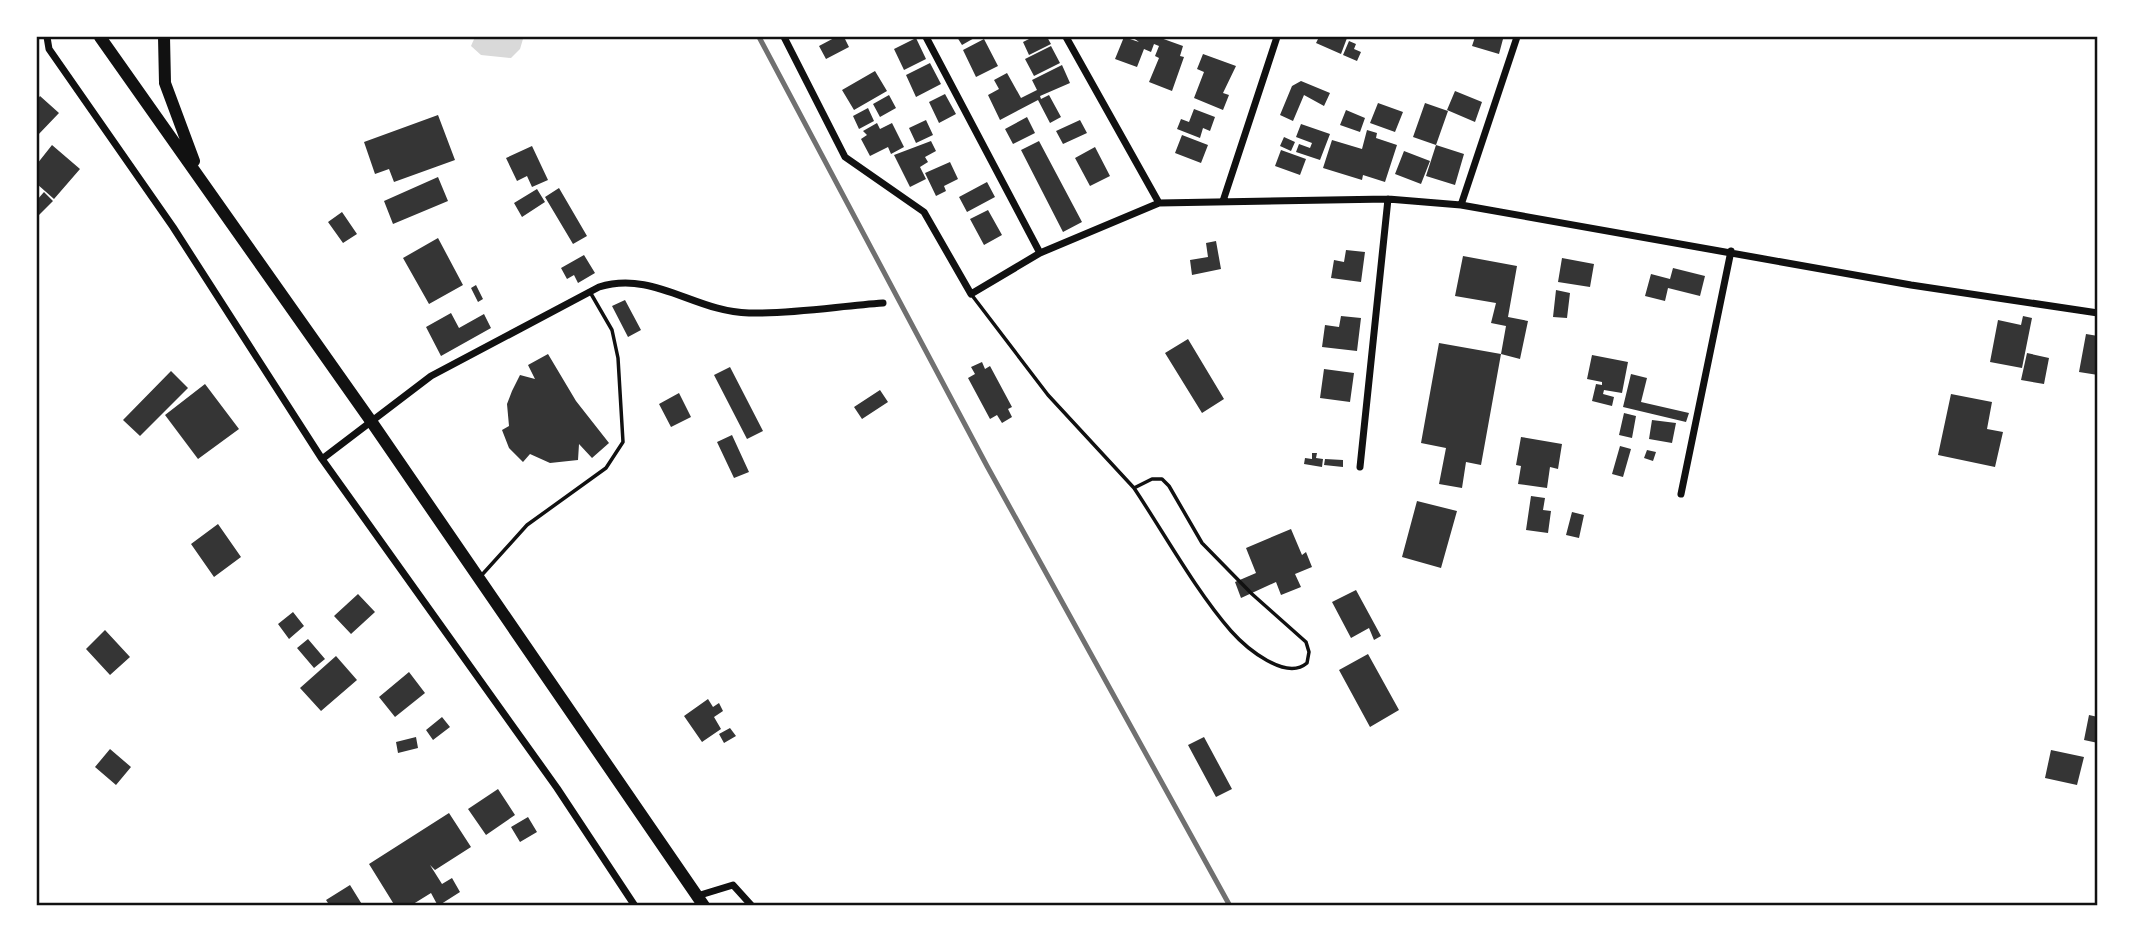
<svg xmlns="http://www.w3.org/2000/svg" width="2135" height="943" viewBox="0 0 2135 943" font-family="'Open Sans',sans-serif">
<rect width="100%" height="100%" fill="#fff"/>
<path fill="#d9d9d9" d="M475,37H522L523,39L520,49L511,58L481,55L471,46Z"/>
<path fill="#353535" d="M836,37H844L849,47L826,59L819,46Z
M957,37H976L962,45Z
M1033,37H1047L1051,44L1029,55L1023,42Z
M1124,37L1139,42L1132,37H1158L1183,46L1180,56L1184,57L1172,91L1149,82L1159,58L1155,56L1159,46L1154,44L1151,52L1144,49L1137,67L1115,59Z
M1319,37H1343L1347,38L1341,54L1316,43Z
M1475,37L1503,39L1499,54L1472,46Z
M916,38L926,59L904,70L894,49Z
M984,39L998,66L976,77L963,50Z
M1349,41L1356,44L1354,49L1361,52L1357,61L1343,55Z
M1051,46L1060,63L1034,76L1025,59Z
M1203,54L1236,66L1223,93L1229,95L1223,110L1194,98L1204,72L1197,69Z
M930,63L941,84L916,97L906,75Z
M1062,65L1070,83L1040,96L1041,99L1049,95L1061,117L1050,123L1038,100L1000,120L988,95L999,89L994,80L1007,73L1021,98L1037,90L1032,80Z
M875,71L887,91L854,110L842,90Z
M1301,81L1330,93L1324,106L1304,95L1293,121L1280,115L1292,86Z
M1455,91L1482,102L1475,122L1447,110Z
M945,94L956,114L939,123L929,102Z
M889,95L896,108L880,117L873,104Z
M40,96L59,113L37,136V100Z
M1378,103L1403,112L1395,132L1370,123Z
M1425,103L1448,111L1436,145L1413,137Z
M868,108L874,121L859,129L853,116Z
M1194,109L1215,117L1210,131L1203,128L1200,138L1177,129L1181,119L1189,122Z
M1346,110L1365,118L1360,132L1340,125Z
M438,115L455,160L394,182L389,169L375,174L364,142Z
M1027,117L1035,133L1013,144L1005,129Z
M926,120L933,135L916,143L909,128Z
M1080,120L1087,133L1063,144L1056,131Z
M877,123L880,129L892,123L904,147L891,154L888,147L870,156L861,139L867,135L863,131Z
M1301,124L1330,134L1320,160L1296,152L1299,144L1310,148L1312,143L1296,137Z
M1367,130L1377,133L1376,138L1397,145L1385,182L1363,175L1362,180L1323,168L1332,140L1362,149Z
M1182,135L1208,145L1201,163L1175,153Z
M1284,137L1295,142L1291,151L1280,146Z
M931,141L936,151L925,157L928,162L920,167L926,179L910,187L894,155Z
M1039,141L1082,222L1063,232L1021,150Z
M52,145L80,169L54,199L37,184V164Z
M1436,145L1464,154L1455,185L1426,176Z
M532,146L548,180L532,187L527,176L517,181L506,158Z
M1095,147L1110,176L1090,186L1075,158Z
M1281,150L1306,159L1300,175L1275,166Z
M1404,151L1430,161L1421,184L1395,174Z
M950,162L958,179L944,186L946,191L936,196L925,173Z
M438,177L448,201L393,224L384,201Z
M987,182L995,197L967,212L959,197Z
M559,188L587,236L573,244L545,197Z
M537,189L545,202L522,217L514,203Z
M44,192L53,201L37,217V200Z
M988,210L1002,235L984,245L970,219Z
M342,212L357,234L343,243L328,222Z
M438,238L463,285L429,304L403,258Z
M1216,241L1221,269L1192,275L1190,260L1208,257L1206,243Z
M1346,250L1365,252L1361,282L1331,278L1334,260L1344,262Z
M584,255L595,273L578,283L574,275L567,279L561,268Z
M1463,256L1517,266L1508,317L1528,321L1520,359L1501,354L1506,326L1491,323L1496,303L1455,296Z
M1562,258L1594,264L1590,287L1558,282Z
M1673,268L1705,276L1700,296L1668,288L1665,301L1645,296L1651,274L1670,279Z
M476,285L483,299L478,302L471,288Z
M1556,290L1570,293L1567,318L1553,317Z
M625,300L641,330L628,337L612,306Z
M451,313L459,328L484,314L491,328L441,356L426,327Z
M1341,316L1361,318L1357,351L1322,347L1325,325L1339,327Z
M2023,316L2032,318L2022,368L1990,362L1998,320L2021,325Z
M2086,334L2098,336V375L2079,372Z
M1188,339L1224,399L1202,413L1165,353Z
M1439,343L1501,354L1481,465L1466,462L1462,488L1439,484L1446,448L1421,443Z
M2027,353L2049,358L2044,384L2021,380Z
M548,354L576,401L609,443L592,458L579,444L578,460L550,463L530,454L523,462L509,448L502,430L509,426L507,404L512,391L520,375L535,379L528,365Z
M1592,355L1628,362L1622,393L1604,390L1603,394L1614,397L1612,406L1592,401L1596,384L1602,385V382L1587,379Z
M982,362L985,369L990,366L1012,407L1008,409L1012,417L1002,423L997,415L990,419L968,378L975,374L971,367Z
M730,367L763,431L747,439L714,375Z
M1324,369L1354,373L1350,402L1320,398Z
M171,371L188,388L140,436L123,420Z
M1631,374L1647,378L1641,402L1689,413L1686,422L1623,407Z
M205,384L239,429L198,459L165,415Z
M880,390L888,402L862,419L854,407Z
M679,393L691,417L671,427L659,404Z
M1951,394L1992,402L1987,429L2003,432L1995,467L1938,455Z
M1624,413L1636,416L1632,438L1619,435Z
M1652,420L1676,423L1672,443L1649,439Z
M732,435L749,472L734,478L717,442Z
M1521,437L1562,444L1558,469L1550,467L1547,488L1518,484L1521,466L1516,465Z
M1620,446L1631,449L1623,477L1612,474Z
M1647,450L1656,452L1653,461L1644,458Z
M1312,453H1317L1316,458L1323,459L1322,467L1304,464L1305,458L1312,459Z
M1325,459L1343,460V467L1324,465Z
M1531,496L1545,498L1543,510L1551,511L1548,533L1526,530Z
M1417,501L1457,511L1441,568L1402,557Z
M1572,512L1584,515L1579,538L1566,535Z
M218,524L241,557L214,577L191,544Z
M1291,529L1302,555L1306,552L1312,567L1295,574L1301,587L1281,595L1276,582L1241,598L1235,582L1256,573L1246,548Z
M1356,590L1381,636L1374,640L1369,628L1351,638L1332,602Z
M358,594L375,612L351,634L334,616Z
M293,612L304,626L289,639L278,624Z
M105,630L130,657L110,675L86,649Z
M308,639L325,659L314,668L297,648Z
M1368,654L1399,710L1370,727L1339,670Z
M336,656L357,680L321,711L300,688Z
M409,672L425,693L395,717L379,697Z
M708,699L713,707L719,703L723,711L714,717L721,729L702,742L684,716Z
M2089,715L2098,717V743L2084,740Z
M442,717L450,727L433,740L426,730Z
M730,728L736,736L724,743L719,734Z
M416,737L418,748L398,753L396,742Z
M1204,737L1232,789L1216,797L1188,745Z
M110,749L131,767L116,785L95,767Z
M2051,750L2084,757L2077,785L2045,778Z
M498,789L515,815L486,835L468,809Z
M449,813L471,847L435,870L430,865L442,884L452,878L460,892L438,906L431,893L410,906H395L369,864Z
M528,817L537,832L520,842L511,827Z
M350,885L363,906H330L326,900Z"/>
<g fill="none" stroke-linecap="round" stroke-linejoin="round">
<path stroke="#111" stroke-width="3.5" d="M971,294L1048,395L1134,488
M1152,479H1162L1169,486L1202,543L1252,594L1306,642L1309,652L1307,663C1286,681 1247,649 1231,631C1196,591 1164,533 1134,488Z
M480,577L527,525L606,468L623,442L618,358L612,330L590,292"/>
<path stroke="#111" stroke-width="7" d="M47,37L49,49L173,227L322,459L557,788L635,906
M784,37L845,157L924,212L971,294L1040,253L1159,203L1388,199L1461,205L1911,285L2098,313
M926,37L1040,253
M1066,37L1159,203
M1223,201L1277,37
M1461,205L1517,37
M322,459L431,376L599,287C653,270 695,312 749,313C793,314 839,306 883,303
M1360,467L1388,199
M1681,494L1731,251
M697,896L733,885L752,906"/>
<path stroke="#111" stroke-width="12" d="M100,37L373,424L704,906
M164,37L165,83L194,161"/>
<path stroke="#707070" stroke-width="5" d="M759,37L987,466L1230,906"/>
</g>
<rect width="2135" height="943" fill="none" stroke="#ffffff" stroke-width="77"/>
<rect x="38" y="38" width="2058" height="866" fill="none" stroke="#111" stroke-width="2.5"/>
</svg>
